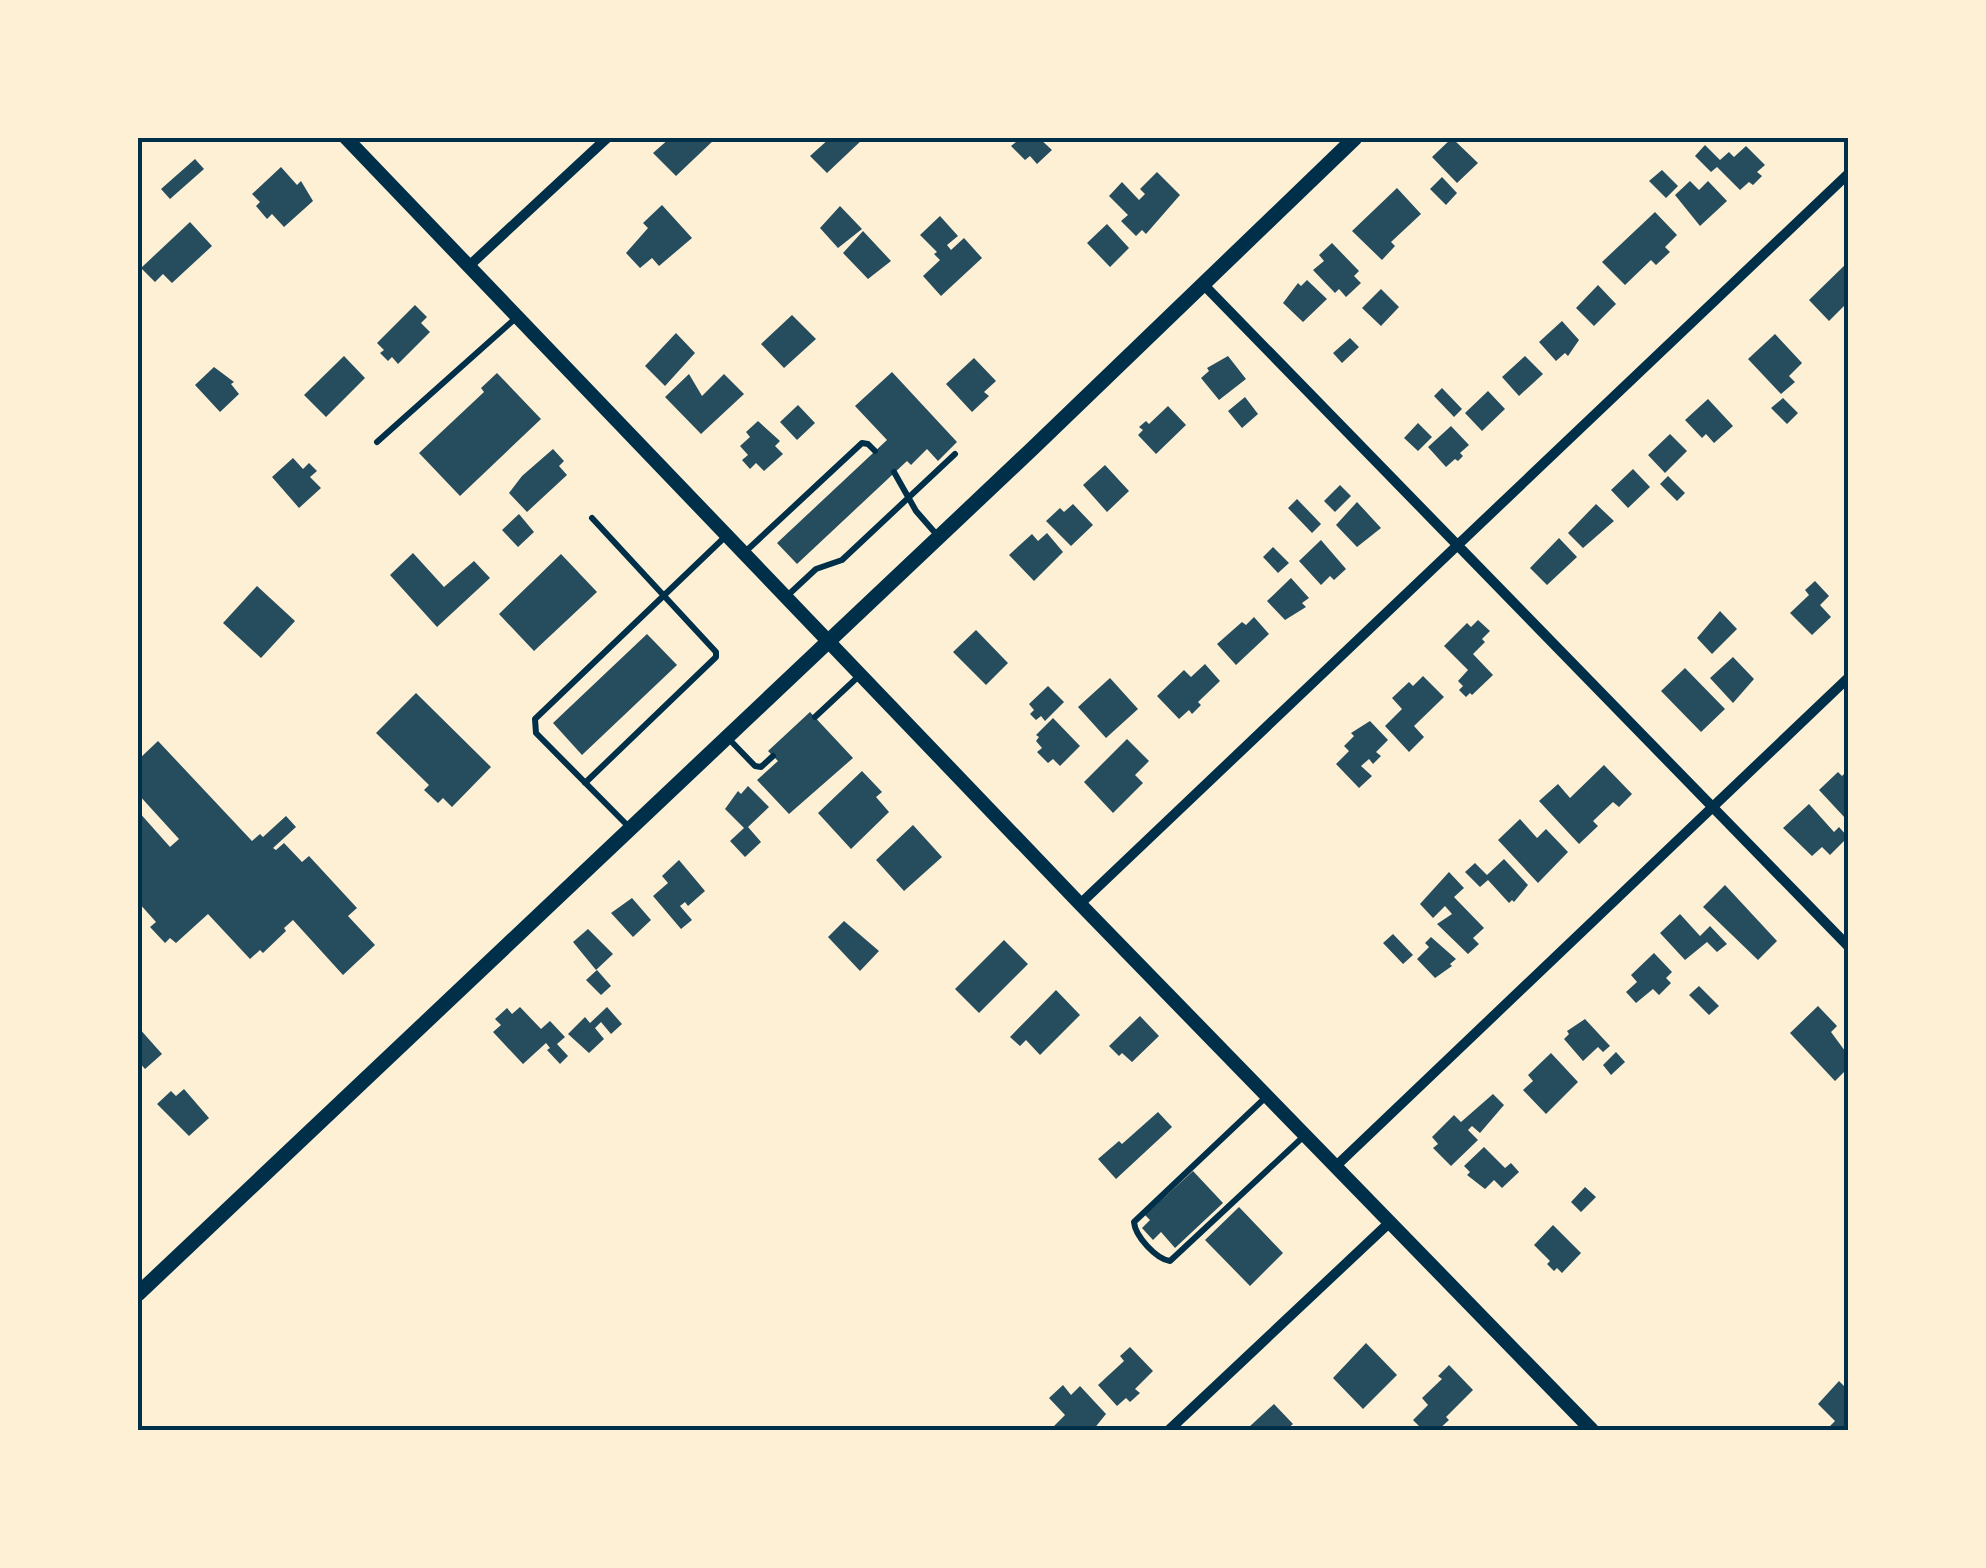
<svg xmlns="http://www.w3.org/2000/svg" width="1986" height="1568" viewBox="0 0 1986 1568" font-family="Quicksand,sans-serif">
<rect width="100%" height="100%" fill="#fdf0d5"/>
<path fill="#264d5e" d="M670,138H716L676,176L653,153Z
M830,138H864L827,173L810,156Z
M1011,138H1039L1052,150L1037,164L1030,156L1025,160L1011,146L1016,142Z
M1452,138L1478,163L1457,183L1432,157Z
M1705,145L1720,160L1729,152L1734,157L1746,146L1765,165L1757,172L1762,176L1753,185L1749,182L1740,190L1717,167L1711,172L1695,156Z
M195,159L204,169L170,199L161,189Z
M281,167L297,185L301,181L313,201L284,227L272,214L267,219L256,206L260,202L252,194Z
M1662,170L1678,186L1666,198L1649,181Z
M1157,172L1180,195L1146,234L1142,230L1136,236L1121,221L1128,215L1109,196L1122,182L1139,200L1145,194L1140,189Z
M1442,177L1457,193L1446,205L1430,189Z
M1690,181L1699,190L1708,181L1727,201L1700,226L1675,195Z
M1397,188L1421,214L1391,242L1395,246L1382,260L1352,231Z
M662,205L692,238L659,266L652,258L640,268L626,253L648,228L643,223Z
M840,206L862,229L838,248L820,228Z
M1655,212L1677,235L1665,247L1670,252L1656,265L1651,260L1625,285L1602,262Z
M940,216L958,236L947,245L951,250L964,238L982,258L941,296L923,276L940,260L934,254L937,252L920,235Z
M190,222L212,246L172,283L163,274L155,282L141,268Z
M1107,224L1129,248L1110,267L1087,243Z
M863,231L891,261L868,279L843,253Z
M1332,243L1359,271L1354,276L1361,283L1346,297L1339,289L1335,293L1313,270L1324,261L1319,255Z
M1848,262V302L1829,321L1809,300Z
M1307,280L1327,299L1303,322L1283,303L1298,283L1301,286Z
M1598,285L1616,304L1594,326L1576,308Z
M1381,289L1399,307L1381,326L1362,308Z
M415,305L427,317L421,323L430,332L398,364L392,357L388,361L380,353L384,350L377,343Z
M792,315L816,339L784,368L761,344Z
M1562,321L1579,340L1568,356L1565,353L1556,361L1539,342Z
M676,333L695,353L665,386L645,366Z
M1775,334L1802,363L1789,376L1795,382L1781,394L1748,359Z
M1350,338L1359,347L1342,363L1333,353Z
M344,356L365,378L326,417L304,395Z
M1228,356L1246,379L1219,400L1201,378L1209,371L1207,368Z
M1525,356L1543,374L1519,396L1502,377Z
M974,358L996,381L984,392L989,396L972,412L946,384Z
M214,367L234,382L231,384L239,394L220,412L195,385Z
M892,372L957,442L938,461L927,449L911,465L907,461L797,564L777,543L887,440L855,406Z
M497,373L541,419L460,496L419,453L484,392L481,388Z
M689,374L702,396L724,374L744,394L701,434L665,397Z
M1442,388L1462,409L1454,417L1434,396Z
M1488,391L1505,409L1482,431L1465,413Z
M1245,397L1258,414L1242,428L1228,411Z
M1783,398L1798,413L1787,424L1771,408Z
M1708,399L1733,426L1714,443L1706,434L1702,438L1685,420Z
M798,405L815,423L797,440L780,422Z
M1168,406L1186,425L1156,454L1138,435L1143,430L1139,427L1146,421L1149,424Z
M758,421L780,441L775,446L783,454L764,471L756,463L750,469L742,460L748,455L740,446L750,437L746,432Z
M1418,423L1432,437L1418,451L1404,438Z
M1451,426L1469,445L1460,453L1463,456L1458,461L1455,459L1446,467L1428,447Z
M1670,434L1687,451L1665,473L1648,455Z
M553,449L564,461L559,466L567,475L527,512L509,493L522,476Z
M293,458L303,469L309,463L317,471L310,477L321,488L299,508L272,477Z
M1105,465L1129,491L1107,512L1083,485Z
M1633,469L1650,487L1628,508L1611,490Z
M1668,476L1685,493L1677,501L1660,484Z
M1340,485L1351,496L1335,512L1324,501Z
M1297,499L1321,524L1312,533L1288,508Z
M1357,502L1381,528L1357,547L1336,525Z
M1073,504L1093,525L1071,546L1046,521L1060,508L1064,512Z
M1596,504L1614,521L1583,548L1568,533Z
M519,514L534,532L518,547L502,530Z
M1047,533L1063,552L1034,581L1009,555L1032,534L1038,541Z
M1559,538L1577,557L1547,585L1530,568Z
M1321,540L1346,569L1334,580L1330,576L1321,585L1299,561Z
M1273,547L1289,563L1278,573L1263,557Z
M413,553L444,587L474,561L490,578L437,627L390,575Z
M561,554L597,592L534,651L499,614Z
M1291,578L1309,598L1302,603L1306,607L1285,620L1267,601Z
M1815,581L1829,596L1820,605L1831,617L1812,635L1790,613L1809,595L1805,590Z
M257,586L295,621L261,658L223,623Z
M1720,611L1737,629L1712,654L1697,638Z
M1254,617L1269,634L1236,665L1217,644L1242,622L1246,625Z
M1478,620L1490,631L1482,639L1485,642L1473,654L1493,675L1472,695L1470,693L1466,697L1459,690L1463,686L1458,681L1468,670L1444,646L1467,623L1471,627Z
M976,630L1008,663L986,685L953,652Z
M647,634L677,665L582,755L553,723Z
M1733,657L1754,679L1733,703L1710,678Z
M1205,664L1220,681L1198,702L1201,705L1192,714L1189,710L1179,719L1157,696L1184,670L1191,677Z
M1685,668L1725,709L1701,732L1661,691Z
M1423,676L1444,697L1414,726L1424,737L1409,752L1385,726L1402,709L1392,698L1409,682L1413,686Z
M1110,678L1138,709L1106,738L1078,707Z
M1048,686L1064,702L1045,721L1041,716L1036,720L1030,714L1034,710L1029,704Z
M416,693L491,767L452,807L443,798L438,803L424,790L429,785L376,733Z
M810,712L853,758L789,814L757,780L778,761L768,751Z
M1053,718L1080,746L1060,766L1053,759L1048,763L1037,752L1042,748L1036,741L1039,737L1036,735Z
M1370,721L1388,740L1376,752L1381,756L1373,764L1369,759L1361,766L1372,776L1359,788L1336,764L1349,751L1344,746L1354,736L1351,733Z
M1127,739L1149,761L1135,775L1143,783L1113,813L1084,782Z
M158,741L252,841L260,834L263,837L286,816L296,827L273,848L276,850L284,843L302,862L309,856L357,908L348,916L375,945L343,975L293,920L284,928L286,931L263,953L260,950L250,959L208,914L176,943L170,938L165,943L150,927L156,922L138,902V811L170,847L179,839L138,794V760Z
M1604,765L1632,794L1619,807L1613,802L1593,821L1598,826L1579,844L1539,801L1558,784L1570,798Z
M1848,770V816L1846,819L1819,790L1838,772L1842,776Z
M862,771L882,792L876,797L889,812L851,849L818,813Z
M748,786L769,807L748,827L761,842L745,857L730,841L744,828L725,809L738,791L741,794Z
M1809,804L1834,832L1839,827L1848,837L1830,855L1822,847L1812,856L1783,828Z
M1520,819L1537,838L1546,829L1568,852L1538,883L1498,840Z
M913,825L942,857L904,891L876,860Z
M1504,859L1528,885L1514,902L1512,900L1509,903L1488,880L1480,887L1465,872L1475,863L1487,875Z
M679,860L705,891L688,906L685,902L680,906L692,920L681,929L653,896L668,883L662,876Z
M1449,872L1464,888L1454,897L1484,928L1473,938L1479,944L1468,954L1437,924L1452,914L1445,906L1433,918L1420,904Z
M1725,885L1777,941L1758,960L1703,907Z
M632,898L651,920L633,937L611,913Z
M1680,914L1700,936L1710,926L1727,944L1717,952L1707,942L1685,960L1660,933Z
M844,921L879,951L860,971L828,937Z
M588,929L613,954L596,970L573,942Z
M1393,934L1413,955L1403,964L1383,943Z
M1431,937L1456,959L1450,964L1452,966L1435,978L1417,959L1429,947L1425,943Z
M1004,940L1028,964L979,1013L955,989Z
M1654,953L1672,972L1666,978L1671,983L1659,995L1653,989L1636,1003L1626,992L1637,982L1631,975Z
M597,970L611,986L601,995L586,980Z
M1699,986L1719,1006L1709,1015L1689,995Z
M1056,990L1080,1015L1040,1055L1026,1040L1020,1046L1010,1037Z
M1818,1006L1837,1026L1831,1032L1848,1055V1068L1835,1081L1790,1033Z
M520,1007L541,1029L550,1021L565,1037L557,1044L568,1056L560,1064L547,1050L550,1048L546,1043L523,1064L493,1032L501,1025L495,1019L507,1008L512,1014Z
M607,1007L622,1024L611,1034L601,1022L595,1028L604,1039L589,1053L568,1034L585,1017L590,1023Z
M1140,1016L1159,1036L1132,1062L1122,1053L1119,1056L1109,1046Z
M1585,1019L1610,1046L1603,1052L1598,1047L1583,1061L1564,1039L1569,1034L1567,1031Z
M138,1027L162,1054L145,1069L138,1061Z
M1616,1052L1625,1062L1611,1075L1603,1065Z
M1551,1053L1578,1082L1546,1114L1523,1090L1533,1081L1528,1075Z
M184,1089L209,1118L189,1136L157,1104L171,1091L176,1096Z
M1493,1094L1504,1105L1480,1133L1472,1126L1468,1130L1478,1140L1451,1166L1433,1148L1438,1144L1432,1137L1454,1115L1461,1122Z
M1158,1112L1172,1127L1116,1179L1098,1159L1119,1141L1122,1144Z
M1484,1147L1505,1168L1511,1163L1519,1172L1502,1188L1494,1180L1485,1189L1467,1175L1470,1172L1464,1166Z
M1193,1171L1223,1203L1175,1248L1161,1232L1153,1240L1142,1228L1150,1220L1145,1215Z
M1585,1187L1596,1197L1581,1212L1571,1202Z
M1239,1207L1283,1253L1250,1286L1205,1240Z
M1553,1225L1581,1253L1562,1273L1557,1268L1554,1271L1547,1264L1550,1261L1534,1245Z
M1366,1343L1397,1375L1363,1409L1333,1378Z
M1130,1347L1153,1371L1135,1389L1140,1393L1130,1402L1126,1398L1117,1406L1098,1385L1124,1361L1120,1356Z
M1449,1365L1473,1390L1446,1417L1449,1420L1438,1430H1423L1413,1420L1428,1405L1422,1398L1442,1379L1438,1376Z
M1839,1381L1848,1390V1430H1826L1835,1421L1818,1404Z
M1063,1385L1071,1395L1080,1386L1106,1414L1093,1430H1055L1052,1428L1065,1415L1049,1398Z
M1274,1404L1293,1424L1286,1430H1250L1248,1428Z"/>
<g fill="none" stroke-linecap="round" stroke-linejoin="round">
<path stroke="#003049" stroke-width="6" d="M377,442L517,317
M894,472L916,511L937,535
M745,552L862,443L868,444L875,451
M787,596L816,569L842,560L955,454
M815,717L860,675
M726,736L755,766L761,767L773,756
M585,783L716,657V652L592,518
M629,827L536,733L535,719L727,535
M1266,1097L1134,1222C1135,1236 1156,1259 1170,1261L1303,1137"/>
<path stroke="#003049" stroke-width="10" d="M470,265L607,138
M1202,283L1848,946
M1080,904L1848,174
M1335,1167L1848,678
M1169,1430L1389,1223"/>
<path stroke="#003049" stroke-width="14" d="M346,138L1080,904L1592,1430"/>
<path stroke="#003049" stroke-width="15" d="M138,1294L1033,448L1355,138"/>
</g>
<rect width="1986" height="1568" fill="none" stroke="#fdf0d5" stroke-width="280"/>
<rect x="140" y="140" width="1706" height="1288" fill="none" stroke="#003049" stroke-width="4"/>
</svg>
